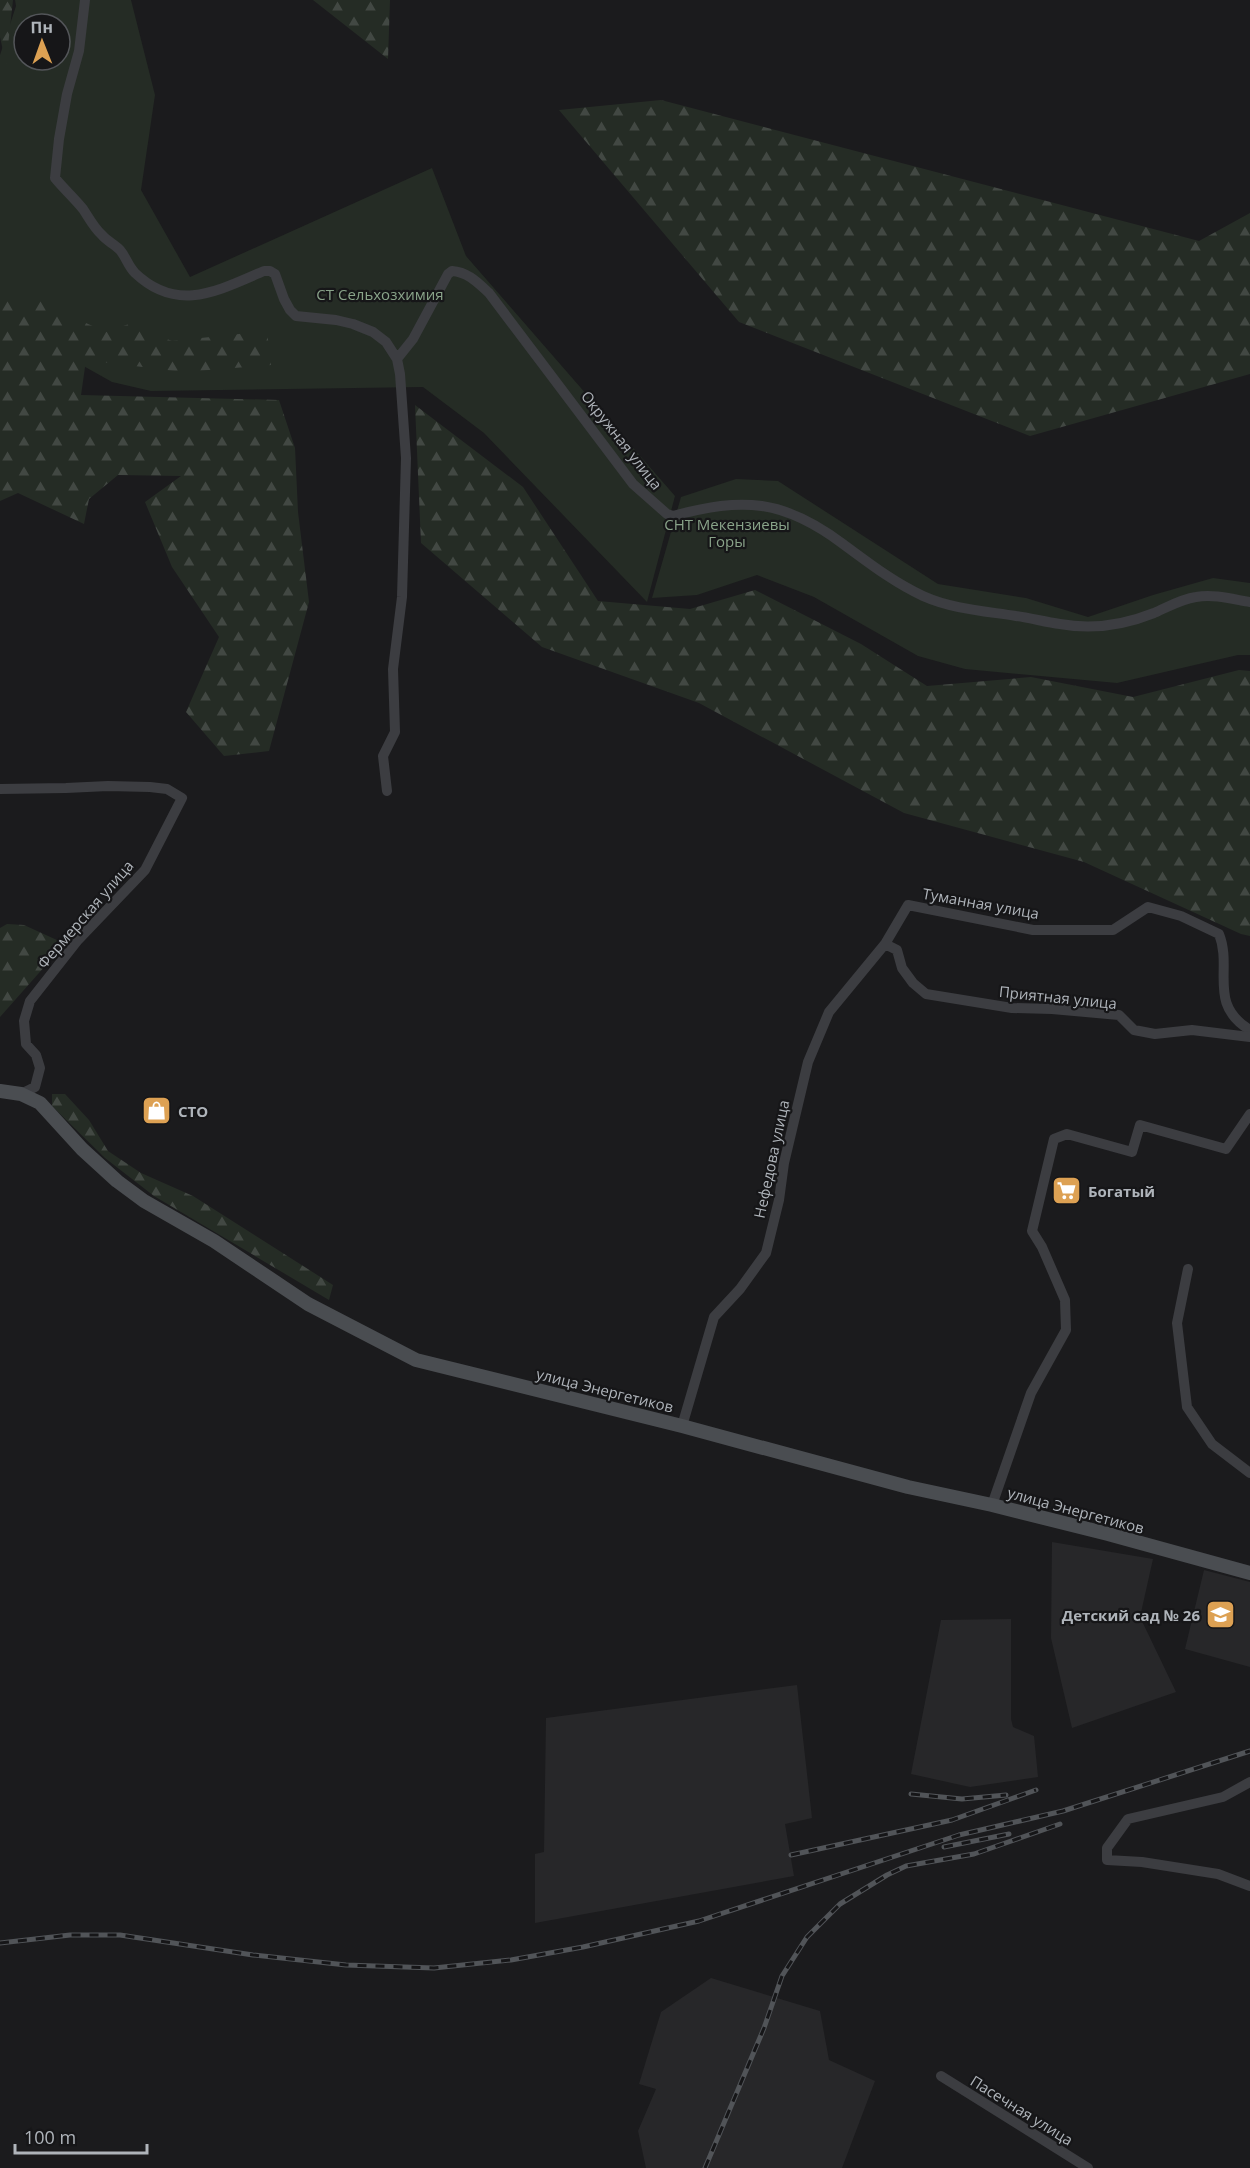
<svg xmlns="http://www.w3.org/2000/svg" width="1250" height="2168" viewBox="0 0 1250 2168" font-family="'Open Sans',sans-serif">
<defs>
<pattern id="forest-firs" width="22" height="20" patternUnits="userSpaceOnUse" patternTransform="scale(1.5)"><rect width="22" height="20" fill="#252c25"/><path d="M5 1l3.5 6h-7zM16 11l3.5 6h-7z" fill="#424843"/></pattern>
</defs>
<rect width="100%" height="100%" fill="#1b1b1d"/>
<path fill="#272729" d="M1052,1542L1153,1559L1140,1617L1176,1692L1072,1728L1051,1638Z
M1204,1570L1250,1582V1667L1185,1649Z
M1011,1619V1719L1013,1727L1034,1736L1038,1777L970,1787L911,1774L941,1620Z
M797,1685L812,1818L785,1824L794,1876L535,1923V1854L544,1852L546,1718Z
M711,1978L820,2011L829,2060L875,2081L842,2168H646L638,2131L656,2089L639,2084L661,2012Z"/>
<path fill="#252c25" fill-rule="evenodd" d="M15,0H131L155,95L141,190L190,277L432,168L466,256L675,496L647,602L484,433L423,387L151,391L112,382L55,350L0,313V55L16,6ZM24,24H60V60H24Z
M736,479L778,481L938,584L1026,598L1088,617L1153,595L1213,578L1250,583V655H1238L1117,683L965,669L918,656L814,597L757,575L697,595L652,598L681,497Z"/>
<path fill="url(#forest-firs)" d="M0,0H13L6,64L0,37Z
M313,0H390L388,59Z
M661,100L1199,241L1250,213V374L1030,436L739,322L559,110Z
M0,283L20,304L49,295L77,319L106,332L129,324L172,341L267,331L271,365L183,372L86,360L81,395L279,400L295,448L298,512L309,602L269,751L224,756L186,712L219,637L172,567L145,502L181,476L118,475L89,499L84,524L18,493L0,501Z
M415,405L523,487L598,601L690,609L755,590L861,644L927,686L1031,677L1133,697L1239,670L1250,671V936L1241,934L1084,862L904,813L699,703L542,647L421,543Z
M7,924L24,925L59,941L61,948L0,1017V928Z
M52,1094H65L89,1120L108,1151L141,1173L193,1196L333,1285L329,1300L154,1196L105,1158L52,1106Z"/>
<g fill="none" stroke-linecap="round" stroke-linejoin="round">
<path stroke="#3c3d41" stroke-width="10" d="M85,0L79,51L67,94L59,139L55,178C64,189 74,198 83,209C89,218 94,228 102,235C107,241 114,244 120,250C126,257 128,266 135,273C178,314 219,290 264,271H270L275,274L284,299L290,310L296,316L336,320L353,324L373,332L386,342L397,359L400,374L406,458L402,597L393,669L395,732L383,756L387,791
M397,359L413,339L448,274L452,271C468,272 478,283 489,293L633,484L667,514L673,516C743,497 783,499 843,544C869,563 893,582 923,596C952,609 984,611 1016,616C1031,618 1045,622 1060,624C1092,630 1124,625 1154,613C1168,607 1181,599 1196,597C1214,594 1232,599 1250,602
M0,789L66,788L108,786L150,787L167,789L182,798L145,870L78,940L30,1001L24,1021L26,1044L36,1055L40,1068L35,1087L21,1094
M885,944L897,950L902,968L913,983L926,994L1012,1008L1052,1009L1119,1015L1134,1030L1155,1034L1192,1030L1250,1037
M1188,1269L1177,1323L1187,1407L1212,1444L1250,1473
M682,1426L714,1317L740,1289L766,1253L779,1200L784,1163L808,1062L829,1012L885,944L908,905L1033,930H1113L1148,907L1181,916L1219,934C1233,969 1207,1004 1250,1030
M992,1505L1031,1393L1066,1330L1065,1300L1042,1247L1032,1231L1054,1139L1067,1134L1132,1152L1140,1125L1226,1149L1250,1114
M1250,1782L1223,1797L1128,1819L1107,1848V1860L1142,1862L1218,1874L1250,1886
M941,2076L1088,2168"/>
<path stroke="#4a4d51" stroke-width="14" d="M0,1091L21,1094L40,1103L82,1149L117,1181L144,1201L214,1241L308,1304L416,1360L682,1426L908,1487L992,1505L1108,1534L1250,1573"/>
<defs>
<path id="rail" d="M911,1794L962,1799L1006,1795
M944,1847L1009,1834
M791,1855L952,1820L1036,1790
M0,1943L70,1935H120L253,1955L346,1965L434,1968L511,1960L583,1947L699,1921L959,1835L1063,1811L1250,1751
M705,2168L764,2028L782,1976L807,1937L840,1904L887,1875L906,1866L974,1854L1060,1824"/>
</defs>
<use href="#rail" stroke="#515458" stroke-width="5"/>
<use href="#rail" stroke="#161618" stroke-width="3" stroke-dasharray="9" stroke-linecap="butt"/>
</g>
<defs>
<symbol id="shop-square" viewBox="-11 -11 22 22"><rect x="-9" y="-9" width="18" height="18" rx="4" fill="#dda153" stroke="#161618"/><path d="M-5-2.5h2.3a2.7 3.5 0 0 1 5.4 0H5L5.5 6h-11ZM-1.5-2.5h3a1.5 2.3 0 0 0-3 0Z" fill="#fff"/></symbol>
<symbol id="supermarket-square" viewBox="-11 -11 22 22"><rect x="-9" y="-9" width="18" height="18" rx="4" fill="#dda153" stroke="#161618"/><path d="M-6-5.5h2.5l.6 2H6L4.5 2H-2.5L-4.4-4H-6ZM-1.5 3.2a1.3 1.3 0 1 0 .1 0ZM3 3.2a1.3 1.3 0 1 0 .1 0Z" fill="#fff"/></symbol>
<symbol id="school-square" viewBox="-11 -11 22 22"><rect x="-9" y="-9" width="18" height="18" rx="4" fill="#dda153" stroke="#161618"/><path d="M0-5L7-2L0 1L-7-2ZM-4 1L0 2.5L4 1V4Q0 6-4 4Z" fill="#fff"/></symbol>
</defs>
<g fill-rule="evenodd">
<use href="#shop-square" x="140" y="1094" width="33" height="33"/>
<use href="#supermarket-square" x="1050" y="1174" width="33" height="33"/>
<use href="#school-square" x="1204" y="1598" width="33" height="33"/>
</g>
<g text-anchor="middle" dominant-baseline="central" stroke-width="4.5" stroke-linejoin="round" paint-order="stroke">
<g font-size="15" fill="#89a389" stroke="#161618">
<text x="380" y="294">СТ Сельхозхимия</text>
<text x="727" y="524">СНТ Мекензиевы<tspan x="727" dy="17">Горы</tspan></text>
</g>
<g font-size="15" fill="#afb4ba" stroke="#161618">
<text transform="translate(622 440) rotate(52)">Окружная улица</text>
<text transform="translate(981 903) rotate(10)">Туманная улица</text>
<text transform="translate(85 914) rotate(-49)">Фермерская улица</text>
<text transform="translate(1058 997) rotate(6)">Приятная улица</text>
<text transform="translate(771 1159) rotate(-78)">Нефедова улица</text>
<text transform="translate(605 1390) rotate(14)">улица Энергетиков</text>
<text transform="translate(1076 1510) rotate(15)">улица Энергетиков</text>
<text transform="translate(1022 2110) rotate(32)">Пасечная улица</text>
</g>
<g font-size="15" font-weight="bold" fill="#afb4ba" stroke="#161618" text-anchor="start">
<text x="178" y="1111">СТО</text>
<text x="1088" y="1191">Богатый</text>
<text x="1200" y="1615" text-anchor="end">Детский сад № 26</text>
</g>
</g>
<g transform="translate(42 42) rotate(359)"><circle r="28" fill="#161618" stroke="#535559" stroke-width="1.5"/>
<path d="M0-4.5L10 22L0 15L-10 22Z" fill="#dda153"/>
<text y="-9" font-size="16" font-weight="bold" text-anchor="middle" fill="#afb4ba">Пн</text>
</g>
<path d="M15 2144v9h132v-9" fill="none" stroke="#afb4ba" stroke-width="3"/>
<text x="24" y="2144" font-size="18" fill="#afb4ba" stroke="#161618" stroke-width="4.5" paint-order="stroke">100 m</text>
</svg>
